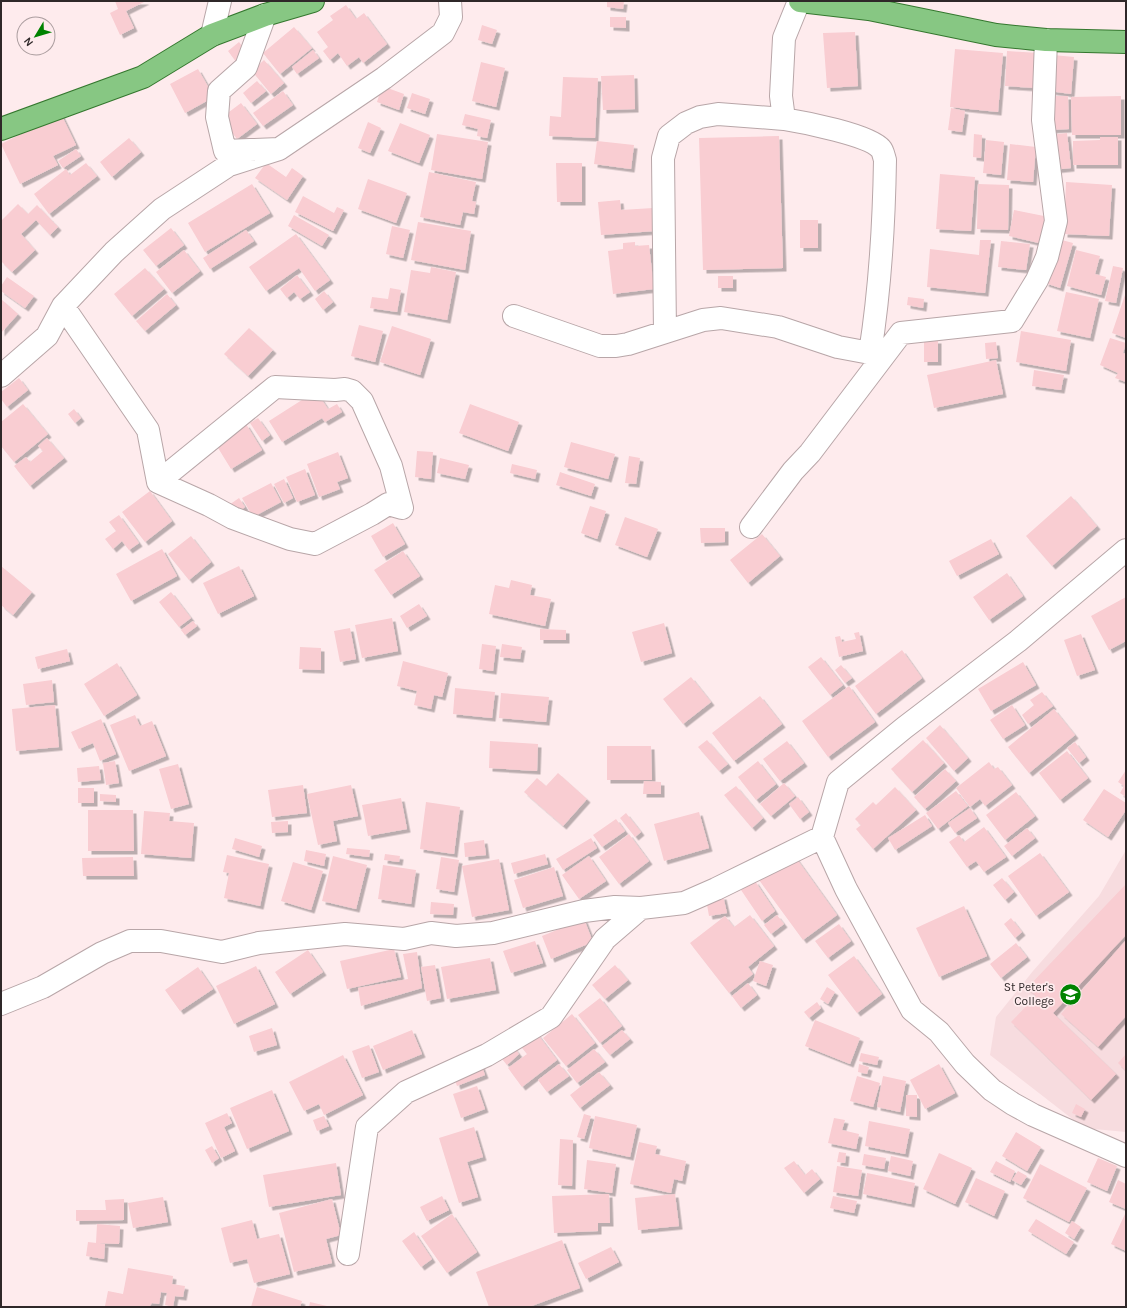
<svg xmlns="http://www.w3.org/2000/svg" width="1127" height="1308" viewBox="0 0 1127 1308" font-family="Karla,sans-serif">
<defs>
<filter id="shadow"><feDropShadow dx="3.5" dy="3.5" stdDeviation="0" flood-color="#0004"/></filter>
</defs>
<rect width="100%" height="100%" fill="#feebed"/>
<path fill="#f7dcdf" d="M1126,850V1132L1084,1128L990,1055L996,1017L1033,971L1099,896Z"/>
<path fill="#f9cdd2" filter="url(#shadow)" d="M115,1H146L126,11L134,28L120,35L110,13L118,9Z
M607,1H624L623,9L607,7Z
M346,5L356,19L364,13L387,44L363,63L359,57L347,66L338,53L330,60L323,51L328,47L317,32L333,20L330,16Z
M610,17H626V28L610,27Z
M482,25L497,30L492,44L478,40Z
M294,27L312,48L280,74L263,53Z
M855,32L858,86L827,88L823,33Z
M239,42L248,54L237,63L228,51Z
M955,49L1003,53L998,112L950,107Z
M313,50L319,58L297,74L292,67Z
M1007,51L1039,53L1036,88L1005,86Z
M1053,55L1074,57L1071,94L1049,91Z
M264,60L284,83L271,94L252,71Z
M481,62L505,68L496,107L472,101Z
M198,69L214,97L185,113L170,84Z
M634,75L635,109L603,110L601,76Z
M563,77L598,78L595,138L549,136L550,116L561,117Z
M257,81L266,91L251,103L243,93Z
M382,86L404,94L399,110L377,102Z
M283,91L293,105L263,126L253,113Z
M412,93L430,99L425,114L407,108Z
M1049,96H1068L1069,129L1050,130Z
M1121,96V135H1072L1071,97Z
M241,103L257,124L237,139L221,118Z
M951,108L965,111L962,132L948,130Z
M61,114L76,145L53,156L58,165L20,184L1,144Z
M465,114L491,120L487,138L477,136L478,129L462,125Z
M368,122L381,128L370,153L358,148Z
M400,123L430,135L419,163L388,151Z
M1067,133L1071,168L1053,170L1049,135Z
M437,134L488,142L482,179L431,170Z
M974,134L982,135L981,158L973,157Z
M779,136L783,268L703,270L699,138Z
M1100,137H1118V165H1073V141L1100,140Z
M129,138L141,152L112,177L100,162Z
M986,140L1004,142L1001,175L983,173Z
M597,141L634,145L631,169L594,164Z
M1010,144L1036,147L1033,182L1007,180Z
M76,149L81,156L63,168L58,161Z
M86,163L97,176L49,214L34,194L66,169L70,175Z
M266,163L286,177L292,168L303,176L287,200L255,178Z
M556,163H582V202H557Z
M429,172L476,182L472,201L476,202L474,214L463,212L460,225L420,217Z
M940,174L975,177L971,231L936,229Z
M368,179L407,193L396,223L358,209Z
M1066,182L1112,185L1109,236L1064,234Z
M252,184L270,213L205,252L188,223Z
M978,184L1009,185L1008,230L977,229Z
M303,196L334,213L337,207L344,210L333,231L295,212Z
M620,200L621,210L653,208L655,231L601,235L598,202Z
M18,204L28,214L37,205L58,227L50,235L36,220L21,234L35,250L12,272L1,261V221Z
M1014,210L1049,217L1043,244L1009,236Z
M294,215L329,235L322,246L288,226Z
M800,220H818V248H800Z
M418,222L471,231L465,270L411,260Z
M392,226L410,230L403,258L386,254Z
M171,228L184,245L156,266L143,250Z
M246,230L254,241L210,269L203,258Z
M296,234L330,280L315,291L299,268L266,291L249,267Z
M1058,239L1073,243L1060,288L1045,283Z
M980,240H991L985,293L927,287L930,249L979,255Z
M1001,241L1030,244L1026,270L998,267Z
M635,242V246L649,245L654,289L613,294L608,251L623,249V243Z
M184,250L200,271L172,293L156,272Z
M1076,250L1100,256L1095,274L1106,277L1101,295L1067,286Z
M1113,266L1123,268L1116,303L1105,301Z
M431,267L456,272L447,320L404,312L411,270L430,273Z
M145,268L164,289L132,316L114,294Z
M297,275L310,292L300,299L294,292L287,298L280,289Z
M718,276H733V288H718Z
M7,277L34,296L25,308L1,291V286Z
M390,288L401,290L397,312L370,308L372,297L388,299Z
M324,291L333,302L323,310L315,299Z
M1066,292L1099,299L1090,338L1057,331Z
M1126,292V338L1112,333Z
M167,294L176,305L145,331L136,321Z
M908,297L924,299L923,308L907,305Z
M1,299L18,314L1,333Z
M359,325L383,331L375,362L351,356Z
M392,326L431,339L420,375L380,362Z
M249,328L273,350L248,376L224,354Z
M1021,331L1071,340L1066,371L1016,362Z
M1110,338L1126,343L1123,353L1126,354V382L1115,378L1118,373L1100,365Z
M924,340H938V362H924Z
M996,342L998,358L986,359L985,343Z
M996,360L1003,394L934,408L927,375Z
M1034,370L1064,375L1061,390L1032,386Z
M19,378L28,390L7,407L1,399V392Z
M316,391L328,409L337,404L342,412L325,422L322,418L282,442L269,421Z
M23,404L48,434L14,462L1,446V422Z
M470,404L519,422L508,451L459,433Z
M74,409L81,418L75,423L68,414Z
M258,418L270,435L262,441L250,423Z
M246,424L262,450L231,469L215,443Z
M47,438L64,458L30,486L14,466L26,457L30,462L43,451L38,446Z
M571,442L615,454L608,479L564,467Z
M417,451L433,452L431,479L415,477Z
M338,452L348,478L337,482L340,489L319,497L307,464Z
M629,456L640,458L636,484L625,483Z
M440,458L469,465L465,479L437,473Z
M512,464L537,470L535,479L510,473Z
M305,469L315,495L297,502L286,477Z
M560,472L595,484L591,496L556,485Z
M284,479L293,498L284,503L274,484Z
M271,483L281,502L253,517L242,498Z
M150,491L172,521L145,542L122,512Z
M1071,496L1097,526L1052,566L1026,536Z
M239,498L245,507L235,514L229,505Z
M590,506L606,511L597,539L581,533Z
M119,515L139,543L129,550L122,541L113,549L105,539L116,531L109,522Z
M625,517L658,529L647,557L615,545Z
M393,523L405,544L383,557L371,536Z
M700,528H725V542L701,543Z
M762,534L780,556L748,583L730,560Z
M191,536L211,562L189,580L168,554Z
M991,539L999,554L957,576L949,561Z
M162,549L177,576L131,601L116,574Z
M403,551L420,576L391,595L374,570Z
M1,566L32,592L13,615L1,605Z
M239,566L254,596L218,614L203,583Z
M1007,573L1023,596L989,620L973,597Z
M511,580L532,585L530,595L551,599L545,626L489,614L495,585L509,588Z
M171,592L191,618L179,627L159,602Z
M1126,597V641L1109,650L1091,616Z
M419,604L427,616L407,628L400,616Z
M392,618L398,651L362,658L355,625Z
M193,621L197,626L185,635L181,630Z
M664,623L672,653L641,662L632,632Z
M350,628L356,659L340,662L334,631Z
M540,629L566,630V640H540Z
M859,632L863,651L839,657L835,637L840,636L842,642L856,639L854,633Z
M1081,634L1095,670L1077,676L1064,640Z
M482,644L496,646L493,671L479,669Z
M502,644L522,647L520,659L500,657Z
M300,647L321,648V670L299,669Z
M67,649L70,661L38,669L35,657Z
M902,650L922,678L876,714L855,686Z
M821,657L843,685L830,695L808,667Z
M403,661L448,673L442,697L434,695L431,709L414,705L417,691L397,686Z
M1023,662L1036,685L991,711L978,689Z
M117,663L137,695L104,716L84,684Z
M841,665L852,678L845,683L835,670Z
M691,677L711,702L683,724L663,699Z
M52,680L54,702L26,705L23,684Z
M849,686L875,722L828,757L802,721Z
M455,688L495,692L492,718L453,714Z
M1042,692L1053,706L1028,724L1022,715L1034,705L1030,700Z
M501,693L549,697L546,722L499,718Z
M760,696L782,724L734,761L712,733Z
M55,705L59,747L16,751L12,709Z
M1012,705L1025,725L1003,739L990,720Z
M1054,709L1075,735L1029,773L1008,747Z
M135,715L140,726L152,721L166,756L129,771L110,725Z
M101,719L116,754L100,761L93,743L79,749L71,732Z
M940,725L968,758L954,771L926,738Z
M707,740L728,764L719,771L698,747Z
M923,740L944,763L912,792L891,769Z
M490,741L538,744L537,771L489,768Z
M787,741L804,763L780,781L763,759Z
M1075,742L1086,757L1079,763L1067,748Z
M607,746H651L652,780H607Z
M1067,751L1088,778L1060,800L1039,773Z
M115,761L119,783L106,785L103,763Z
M758,761L776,784L756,800L738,777Z
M989,762L994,769L998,767L1012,785L985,806L980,799L970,807L956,788Z
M178,764L189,804L171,809L159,769Z
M99,766L101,780L78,782L77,768Z
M945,769L956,781L925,809L914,797Z
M1126,770V797L1120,793L1124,786L1118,782Z
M558,773L587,799L563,826L524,792L537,778L546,786Z
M644,781L661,782V794H643Z
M784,783L795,796L771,816L760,804Z
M303,785L307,813L272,817L268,790Z
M351,785L358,816L333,821L337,841L318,845L307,794Z
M736,786L763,818L752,828L724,795Z
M895,787L916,810L873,849L856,829L861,825L855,819L873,802L876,805Z
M78,788H94V803H78Z
M1104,789L1126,803V810L1108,837L1083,820Z
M956,791L968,806L938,829L926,813Z
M1016,792L1035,816L1005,840L986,815Z
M100,794L116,795V802L100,801Z
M798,797L809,812L800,819L789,804Z
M401,798L407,829L368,836L362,805Z
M426,802L460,807L454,854L420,849Z
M970,808L977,818L955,833L948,823Z
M88,810H133L134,851H88Z
M144,811L170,813L169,821L194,823L191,858L141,854Z
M699,812L709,848L664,861L654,824Z
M626,813L641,832L635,837L620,818Z
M925,815L932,826L895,850L888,838Z
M616,819L625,831L602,847L593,835Z
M288,821V832L272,833L271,822Z
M984,827L1006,857L984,872L976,861L967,867L949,842L959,835L964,842Z
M1027,828L1035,838L1012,856L1004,846Z
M629,834L649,861L619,884L599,857Z
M235,838L262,846L259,857L232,849Z
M591,838L597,848L563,870L556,859Z
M484,840L486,855L465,857L464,843Z
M347,848L370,850L369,857L346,854Z
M306,850L326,854L324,866L304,861Z
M1040,853L1069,892L1036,916L1008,876Z
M385,854L400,856L399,862L384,860Z
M545,854L548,864L514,874L511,863Z
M227,855L269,864L260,906L224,898L229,873L223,872Z
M794,855L837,915L803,940L759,880Z
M333,856L367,865L356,909L322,901Z
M589,856L606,881L579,899L562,875Z
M133,857L134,876H83L82,858Z
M441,857L459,860L454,892L436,889Z
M499,859L509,910L472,917L462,866Z
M293,862L323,871L311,910L281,901Z
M383,865L416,870L411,904L378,899Z
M554,867L563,896L523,908L514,880Z
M1002,878L1014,892L1005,900L993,885Z
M755,881L775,911L762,921L741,890Z
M1126,884V935L1053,1013L1116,1074L1091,1100L1011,1022L1036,996L1027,988Z
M723,896L727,913L709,916L706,899Z
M431,902L454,904L453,915L430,914Z
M964,906L987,956L939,977L916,928Z
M750,915L774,946L748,967L753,974L729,993L690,943L725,916L734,927Z
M777,915L784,924L771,934L764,925Z
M1011,918L1022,932L1015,938L1004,924Z
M584,919L593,942L551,959L542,936Z
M839,924L851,941L828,958L815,941Z
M1126,940V1016L1098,1047L1061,1014Z
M535,941L543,963L511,973L503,951Z
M1016,943L1027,957L1001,978L990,964Z
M394,949L401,977L347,989L340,961Z
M308,950L323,972L290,994L275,972Z
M417,952L422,988L361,1006L358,988L408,979L403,954Z
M854,956L882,994L857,1013L828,975Z
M490,958L496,990L447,999L441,967Z
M760,961L773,965L766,986L753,981Z
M435,965L441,998L427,1001L421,967Z
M615,965L628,980L605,999L592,985Z
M256,966L275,1004L234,1024L216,986Z
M198,967L213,989L180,1011L165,990Z
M748,983L757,995L741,1008L732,996Z
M827,987L835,992L828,1004L820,999Z
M600,998L622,1026L600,1043L578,1015Z
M817,1002L821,1008L809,1018L804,1012Z
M572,1014L595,1043L566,1066L543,1038Z
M815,1020L860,1038L850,1064L805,1046Z
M272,1028L277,1045L254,1052L249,1036Z
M412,1030L422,1054L383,1070L373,1046Z
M622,1030L630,1039L610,1055L602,1046Z
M536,1032L557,1060L522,1087L508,1068L527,1054L519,1044Z
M369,1045L379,1072L362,1078L352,1051Z
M512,1045L519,1054L507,1065L499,1055Z
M594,1049L605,1062L577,1083L567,1070Z
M861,1053L879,1057L877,1065L859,1061Z
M1126,1054V1071L1118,1063Z
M343,1055L363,1095L324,1115L319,1104L304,1111L289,1082Z
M480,1062L485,1075L457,1086L452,1072Z
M559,1064L569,1076L547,1092L538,1080Z
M859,1064L869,1067L867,1074L858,1072Z
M939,1064L955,1093L925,1109L910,1080Z
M599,1072L610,1085L580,1108L570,1095Z
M857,1076L880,1083L873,1107L850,1101Z
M883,1076L906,1081L900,1112L877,1107Z
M477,1086L485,1109L461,1118L453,1094Z
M272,1090L289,1131L247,1149L230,1108Z
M906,1095H917V1117L906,1116Z
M1076,1104L1085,1109L1081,1117L1072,1113Z
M227,1113L232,1123L224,1127L235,1151L221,1158L205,1123Z
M584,1114L591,1116L584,1139L577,1137Z
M324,1116L329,1126L317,1131L313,1120Z
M595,1116L637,1125L630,1157L589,1148Z
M834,1118L845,1120L842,1130L859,1134L856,1149L828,1143Z
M869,1121L910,1129L905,1154L865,1146Z
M474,1127L483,1157L467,1162L478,1197L459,1203L439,1138Z
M1016,1132L1041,1147L1027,1171L1002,1156Z
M560,1139L573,1140L572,1186L558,1185Z
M639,1142L657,1146L655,1154L686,1161L682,1181L674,1179L671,1193L630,1184Z
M212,1146L219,1158L212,1163L205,1150Z
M839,1152L846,1153L845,1163L837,1162Z
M939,1153L972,1168L955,1204L923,1189Z
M864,1154L886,1158L884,1169L862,1165Z
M891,1156L913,1161L910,1176L888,1171Z
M1098,1158L1117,1166L1107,1191L1087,1182Z
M587,1160L616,1164L612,1193L584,1189Z
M794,1161L805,1175L812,1169L820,1179L804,1193L784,1168Z
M996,1161L1015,1171L1010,1182L990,1172Z
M336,1163L341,1195L269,1207L263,1175Z
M1040,1164L1087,1188L1069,1222L1023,1198Z
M837,1166L862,1170L858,1196L833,1192Z
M1018,1171L1027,1176L1021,1185L1012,1180Z
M867,1173L915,1183L911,1204L863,1194Z
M976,1178L1005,1191L994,1216L965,1202Z
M1118,1180L1126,1184V1209L1109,1202Z
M609,1194L610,1223H598V1231L554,1233L552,1196Z
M675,1194L679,1226L638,1230L635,1198Z
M442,1196L449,1210L427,1221L420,1207Z
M833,1196L857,1201L854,1213L830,1208Z
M163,1197L168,1222L133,1228L128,1203Z
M124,1199V1220L76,1221V1210H106L105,1200Z
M332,1199L341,1235L326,1239L332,1263L294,1272L279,1213Z
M452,1214L477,1252L447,1273L421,1236Z
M1125,1214H1126V1251L1111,1244Z
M1036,1219L1074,1242L1066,1254L1028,1231Z
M252,1220L257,1239L279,1234L290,1274L254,1283L247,1259L230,1263L221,1228Z
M1072,1221L1081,1227L1074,1239L1065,1233Z
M97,1224L120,1226L119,1244L96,1243Z
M414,1232L432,1259L421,1267L402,1241Z
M562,1240L580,1288L529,1307H489L476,1272Z
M88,1242L105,1244L104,1259L86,1256Z
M611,1247L619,1262L586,1279L578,1263Z
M128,1268L173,1276L172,1284L185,1286L183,1297L175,1296L173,1307L165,1305L167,1293L161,1292L159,1304L152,1303L149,1307L105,1306L108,1291L123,1294Z
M257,1287L302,1301L300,1307H251Z
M310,1302L327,1306V1307H309Z"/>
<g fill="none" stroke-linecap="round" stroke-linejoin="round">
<defs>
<path id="minor" d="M212,35L220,1
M279,149L384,78L443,33L451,17L450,1
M63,306L148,430L158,482
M514,316L600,346H616L628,344L703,320L721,318L778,327L838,347L870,353C880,290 884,224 885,160C884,157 883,151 881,149C870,135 803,122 784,119L781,96L784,38L799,1
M665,332L663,158L669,136L686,123L700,117L718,114L784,119
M1,376L47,336L63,306L114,252L162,209L229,165L279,149L225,151L217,117L219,91L246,67L265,15
M275,387L335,390L345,389L352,391L362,401L391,466L402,508L388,504L372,514L315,544L290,539L233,518L209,505L158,482Z
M751,527L793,471L810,453L901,333L1012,321L1037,280L1047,257L1056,221L1043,120L1046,40
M1126,550L1018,641L904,728L838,782L822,837L846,889L912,1010L939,1032L965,1064L992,1090L1013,1104L1033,1115L1126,1156
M1,1004L43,987L102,953L130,941H161L222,952L259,943L345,934L404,939L431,933L456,936L493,933L584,911L615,907L641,908L684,903L716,889L822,837
M348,1254L367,1127L406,1092L487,1055L551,1017L605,939L641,908"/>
<path id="major" d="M800,1L869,9L996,35L1046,40L1126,42
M1,129L143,77L212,35L265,15L313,1"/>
</defs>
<use href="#minor" stroke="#b8a6a8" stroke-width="24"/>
<use href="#major" stroke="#34772e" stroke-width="24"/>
<use href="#minor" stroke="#fff" stroke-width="22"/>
<use href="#major" stroke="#87c783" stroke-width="22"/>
</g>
<defs>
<symbol id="school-disc" viewBox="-11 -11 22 22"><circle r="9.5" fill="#008200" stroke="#feebed"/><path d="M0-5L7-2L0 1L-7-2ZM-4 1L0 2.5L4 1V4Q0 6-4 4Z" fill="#fff"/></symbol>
</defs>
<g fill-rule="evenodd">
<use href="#school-disc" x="1058" y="982" width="25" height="25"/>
</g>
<g text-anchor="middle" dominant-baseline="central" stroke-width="3.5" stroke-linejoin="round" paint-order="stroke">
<g font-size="12" fill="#2f2829" stroke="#feebed" text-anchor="end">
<text x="1054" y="987">St Peter's<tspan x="1054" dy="14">College</tspan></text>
</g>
</g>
<rect width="1127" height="1308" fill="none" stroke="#2f2829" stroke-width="4"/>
<g transform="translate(36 36) rotate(232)"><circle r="19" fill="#feebed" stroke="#ab9d9f"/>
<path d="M0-3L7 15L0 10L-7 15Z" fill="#008200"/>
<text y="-6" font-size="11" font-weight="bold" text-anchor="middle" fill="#2f2829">N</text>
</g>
</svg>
